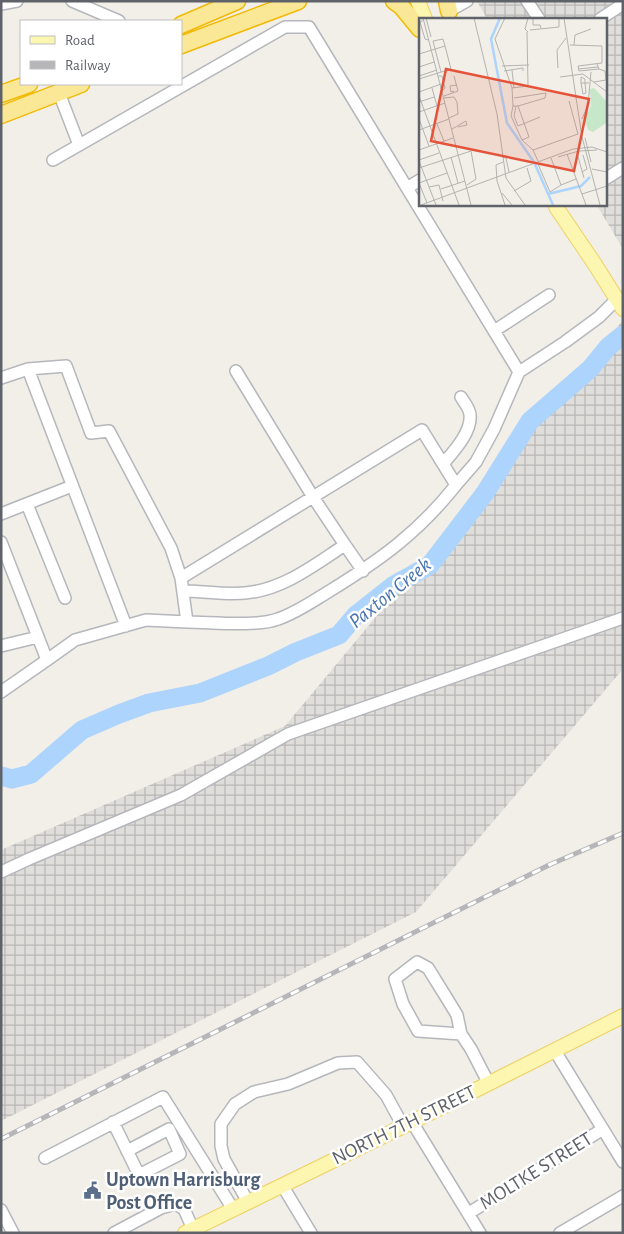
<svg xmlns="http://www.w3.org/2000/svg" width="624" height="1234" viewBox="0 0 624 1234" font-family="'Alegreya Sans',sans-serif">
<defs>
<pattern id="industrial-grid" width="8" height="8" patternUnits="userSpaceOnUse" patternTransform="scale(1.25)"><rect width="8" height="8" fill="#e0deda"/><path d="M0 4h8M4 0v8" fill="none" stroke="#b9b7b5"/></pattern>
</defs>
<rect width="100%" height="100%" fill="#f1efe8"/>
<path fill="url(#industrial-grid)" d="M477,1H623V249L596,204H605V19H487Z
M623,320V669L416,912L1,1121V850L285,726Z"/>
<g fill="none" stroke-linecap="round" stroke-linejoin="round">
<path stroke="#acd4fd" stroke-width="19" d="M1,776L12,779L31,774L82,730L119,714L149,703L200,693L268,666L296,652L339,635L356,615L394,585L430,565L485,493L530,421L590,369L608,347L623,335"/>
<defs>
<path id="minor" d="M72,1L119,21
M527,1L539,19
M1,4L17,1
M449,11L467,1
M600,19L623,4
M59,93L79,145
M53,160L285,27H309L519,372
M605,179L623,168
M407,188L420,180
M494,331L549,295
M1,378L28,369
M443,464C453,452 472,432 470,415C470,409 464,402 461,397
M27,504L65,598
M1,514L72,486
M1,542L47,660L1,692
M345,545L363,571
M183,591C203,591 225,595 245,593C283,590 314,565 345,545L313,497L236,371
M187,622C211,622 257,627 278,619C296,613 313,601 328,592C380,560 418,533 456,485
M126,626L28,369L66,366L91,433L109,431L171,548L181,578
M1,646L38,637
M47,660L75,640L146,620L187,622L181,578L422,430L456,485L476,462L494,429L519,372L565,342L599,317L616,300
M1,872L29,859L181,795L288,734L623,618
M461,1034L457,1015L446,997L428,968L417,962L395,979L403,1004L418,1031L461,1034L471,1049L489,1084
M555,1051L623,1162
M113,1122L139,1175L180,1154L169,1129L127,1151
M412,1122L480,1233
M45,1158L163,1097L233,1209
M282,1185L311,1233
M248,1202L224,1159L221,1146V1124L235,1104L254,1092L288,1084L338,1063L357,1062L386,1095L403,1126
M1,1210L13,1233
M469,1213L603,1129
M114,1233L161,1208L175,1204L184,1209L193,1229
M560,1233L623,1196"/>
<path id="major" d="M418,1L425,19
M556,204V207L594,263L623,309
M185,1233L412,1122L623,1016"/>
<path id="highway" d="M394,1L401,6L420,29
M447,1L449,11
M181,25L237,1
M181,45L298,1
M1,94L29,84
M1,115L81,84"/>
</defs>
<use href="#minor" stroke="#b5b7bc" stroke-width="14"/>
<use href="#major" stroke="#eed164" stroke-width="16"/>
<use href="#highway" stroke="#f2ba07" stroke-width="19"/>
<use href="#minor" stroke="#fff" stroke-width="11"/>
<use href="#major" stroke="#fdf6b1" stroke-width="14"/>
<use href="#highway" stroke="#fae896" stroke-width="16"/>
<defs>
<path id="rail" d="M1,1139L549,865L623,833"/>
</defs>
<use href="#rail" stroke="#b6b6b8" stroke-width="5"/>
<use href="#rail" stroke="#fff" stroke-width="3" stroke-dasharray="9" stroke-linecap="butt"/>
</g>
<defs>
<symbol id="civic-bare" viewBox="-9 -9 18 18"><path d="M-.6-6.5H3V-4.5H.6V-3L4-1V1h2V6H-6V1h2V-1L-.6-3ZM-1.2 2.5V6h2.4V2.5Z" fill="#5c6f8a" stroke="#fff" stroke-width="2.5" paint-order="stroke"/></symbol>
</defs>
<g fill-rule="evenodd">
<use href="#civic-bare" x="80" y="1178" width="25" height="25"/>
</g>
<g text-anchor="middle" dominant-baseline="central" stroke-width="5" stroke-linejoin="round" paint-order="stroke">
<g font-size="20" fill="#5f6268" stroke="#fff">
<text transform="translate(404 1125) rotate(-26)">NORTH 7TH STREET</text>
<text transform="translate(536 1171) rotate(-32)">MOLTKE STREET</text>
</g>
<g font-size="20" font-weight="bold" fill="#4e5e75" stroke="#fff" text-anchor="start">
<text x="106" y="1180">Uptown Harrisburg<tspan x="106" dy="23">Post Office</tspan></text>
</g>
<g font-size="21" font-style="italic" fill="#4772af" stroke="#fff">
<text transform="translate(390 593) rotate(-39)">Paxton Creek</text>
</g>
</g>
<g transform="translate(419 18)">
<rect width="188" height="188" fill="#f1efe8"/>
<path d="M175,70L187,83V105L174,114L169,112L166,102L172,88L171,71Z" fill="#c6e7c8"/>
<path d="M174 92a7 7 0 1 1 14 0a7 7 0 1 1-14 0Z" fill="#c6e7c8"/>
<path fill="none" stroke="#acd4fd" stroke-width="2.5" d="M81,0L72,21L88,105L115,144L134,187M129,176L162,168L171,159"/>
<path fill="none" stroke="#b3b3b1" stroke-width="1" d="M4,0L52,187M7,0L12,19M55,0L78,96L87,160L106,187M86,0L76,21L93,70L109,68L108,14M114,0V7H121L122,10M145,0L163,119L181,187M5,2L1,4L6,21L9,22M111,12L140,9V0M109,14L106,11L109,0M151,27L183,28V45L159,48L160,53L180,51M155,27L156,17L172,11M0,36L26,28L32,51L0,61M83,48L110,47M0,49L15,44M139,50L138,32L147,20M159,51L179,49M93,52L95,70M85,53L104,50V53M22,54L14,23L24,21L26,28M0,58L18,52M19,58H23L26,70L23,73M141,59L164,56L188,74M175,64L187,62L186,53L180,51L178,46M162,65L164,76L167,75L166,65V61L162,59V65H170M13,70L18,88M93,70L94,88H99L110,119L103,122L114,132L119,143M35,73L32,74L31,68L38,67M0,74L22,66M0,78L40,187M25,78L39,73L35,58M25,80L35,79L38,84L39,96L30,100M95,80L127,75L126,80L99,88M0,84L15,79M94,88L92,98L103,122M97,88L95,98L99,108L121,99M0,94L26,85M0,101L10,128M163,101L169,87L172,54M18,106L25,123M33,111L47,103L48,107L39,109M0,112L30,101M166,120L172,144M0,132L34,120M114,132L159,116L150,83M158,135L165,160M148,136L167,187M32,139L39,165M83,139L87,140L90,154M139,139L160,133L178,132M132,140L142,167L157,161M0,142L20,135M0,143L17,187M84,144L77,147L78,163L86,187M119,146L131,174L142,167M0,150L52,133L57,161L48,167M173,151L188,154M163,154L168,151L164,137M0,165L28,155M0,165L8,185M10,169L20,167L24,183M22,171L46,163M95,173L112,163L108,150M83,175L93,187M163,176L188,168M2,187L154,131L173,129L188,134"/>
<path fill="#e5543a" fill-opacity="0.15" stroke="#e5543a" stroke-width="2.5" d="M27,51L170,81L155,153L12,123Z"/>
<rect width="188" height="188" fill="none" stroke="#5f6268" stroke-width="2.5"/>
</g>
<rect width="624" height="1234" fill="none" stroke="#5f6268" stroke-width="5"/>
<rect x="20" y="20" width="162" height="65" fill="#ffffff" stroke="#bfc0c3"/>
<rect x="30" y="36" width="25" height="8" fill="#fdf6b1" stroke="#bfc0c3"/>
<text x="65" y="45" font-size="15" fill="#5f6268">Road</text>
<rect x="30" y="61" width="25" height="8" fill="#b6b6b8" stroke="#bfc0c3"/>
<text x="65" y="70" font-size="15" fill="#5f6268">Railway</text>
</svg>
